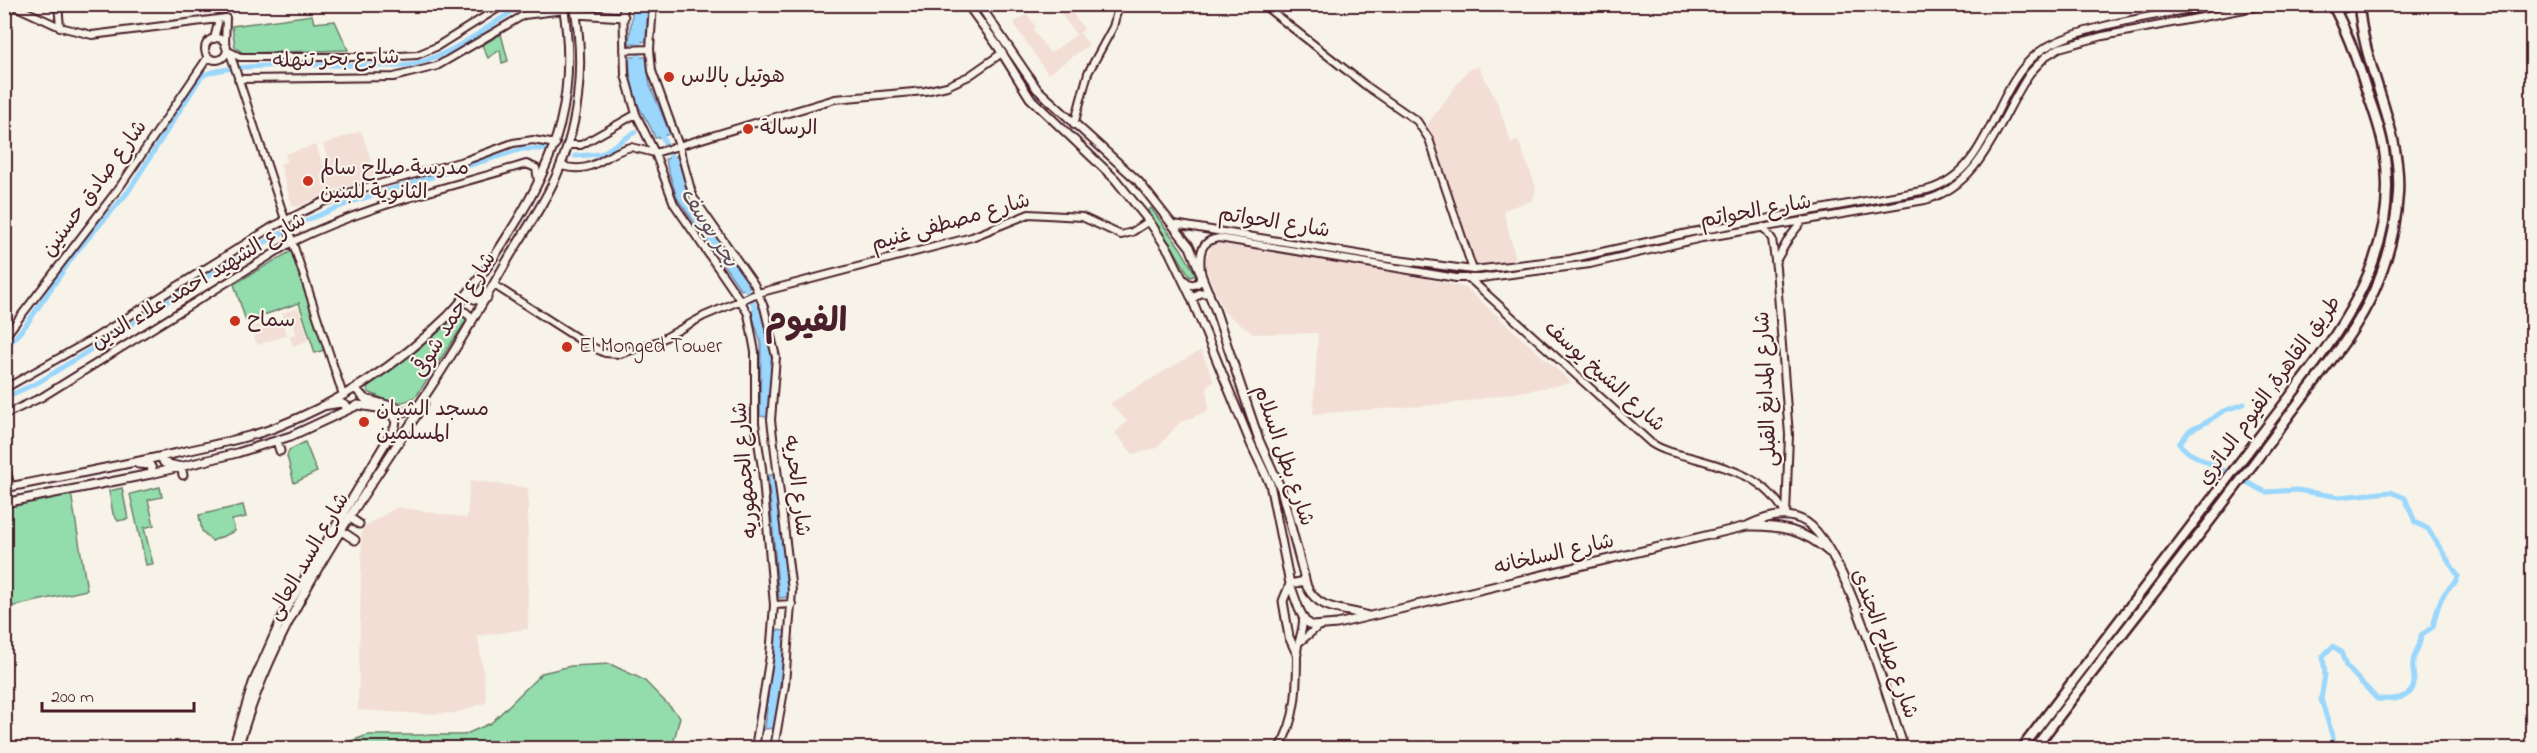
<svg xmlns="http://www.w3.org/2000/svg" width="2537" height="753" viewBox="0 0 2537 753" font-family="'Indie Flower','Playpen Sans Arabic',sans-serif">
<rect width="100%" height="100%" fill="#f7f3e8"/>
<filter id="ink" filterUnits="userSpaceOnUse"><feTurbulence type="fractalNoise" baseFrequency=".0167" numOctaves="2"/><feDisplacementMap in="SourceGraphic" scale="12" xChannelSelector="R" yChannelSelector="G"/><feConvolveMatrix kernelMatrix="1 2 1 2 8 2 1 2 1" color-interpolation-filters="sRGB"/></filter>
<g filter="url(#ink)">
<path fill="#f2ded4" d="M1066,5L1084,29L1080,33L1089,45L1048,74L1015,26V22L1027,14L1036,27L1033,30L1050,53L1076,35L1058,9Z
M1478,66L1498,104L1511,143L1518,140L1536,187L1533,200L1503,210L1516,260L1475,265L1427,125L1467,71Z
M361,131L377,178L333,190L297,207L292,205L280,164L287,161L285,154L316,145L323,165L329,163L323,144Z
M1225,243L1426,278L1466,288L1572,383L1449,404L1313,414L1318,333L1253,334L1224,312L1204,263L1212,244Z
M298,308L309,340L293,346L289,336L296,334L293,321L285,323L282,313Z
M282,318L287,335L257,345L251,327Z
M1201,350L1214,382L1207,385L1208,411L1179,423L1157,448L1133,454L1115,433L1127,421L1110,403Z
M470,480L528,488V629L478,636L487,702L456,713L425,714L358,710L362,528L397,507L467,518Z"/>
<path fill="#93dcab" stroke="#6e7e6b" stroke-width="1.5" d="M312,15L314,23L335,21L348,50L243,53L235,47L232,26Z
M501,34L508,61L502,63L500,50L488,58L482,45Z
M1151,208L1181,249L1196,275L1190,277L1171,245L1147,212Z
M293,250L324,350L315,353L299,303L246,321L234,284Z
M461,313L468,318L417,395C400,409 386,400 368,392L367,387L419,349Z
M305,442L317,472L294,483L287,456L289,450Z
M160,487L162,497L148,500L154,525L144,528L153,564L146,565L130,494Z
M122,488L128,519L118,521L113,514L109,491Z
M71,493L87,590L5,608V506Z
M243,505L246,517L232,520L235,531L212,541L202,531L199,515Z
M610,664L644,680L680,717L672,748H331L368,735H464L491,723L542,673L571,666Z"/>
<path fill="#9bd7fc" stroke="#7b8da8" stroke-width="1.5" d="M633,5H648L646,41L629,44Z
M629,57H646L650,85L670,134L655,138C651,124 641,113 635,99C630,86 630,71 629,57Z
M677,156L690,198L745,273L751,286L741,290L677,198L665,159Z
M760,307L773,359L768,417L760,416L761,343L751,311Z
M768,475H775L789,597L779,598Z
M774,630L786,631L775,728L765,729Z"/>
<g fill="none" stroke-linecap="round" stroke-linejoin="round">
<path stroke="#9bd7fc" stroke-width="5" d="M638,63L639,36
M660,131L674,164
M575,156L601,154L635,132
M743,282L758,314
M4,350L26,325L76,252L128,192L201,77C221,60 368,66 402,66C446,61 485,28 522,5L532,4
M4,398L39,382L242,255L302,222L354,201L522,149H544
M2244,404L2223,411L2207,422L2189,431L2179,444L2189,453L2266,492L2297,490L2339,497L2391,492L2405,498L2415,522L2428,529L2458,576L2456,582C2440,593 2437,609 2433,627L2421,635C2421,646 2414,652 2413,662C2412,668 2414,675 2414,681C2414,700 2391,700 2377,699L2346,666L2341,652L2333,646L2323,656L2325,675L2321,699L2336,748"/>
<defs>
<path id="secondary" d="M10,4L60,27L92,35L226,18L225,45
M58,4L60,27
M623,4L625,75L636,114L655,153L674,204L740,300L748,314L755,352V423L762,468L774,605L770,655L755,748
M653,4L650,49L652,71L679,146L693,197L754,284L764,307L776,357L771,420L792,591L785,685L774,748
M1262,4L1365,85L1417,121L1429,139L1473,270
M205 49a11 11 0 1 1 22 0a11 11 0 1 1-22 0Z
M214,39L219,19
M226,48L231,56L343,395
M624,50L650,49
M230,52L240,57H383L417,55L436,47L505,4
M238,79L394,77L437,66L524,15L564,10
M1074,125L1088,73L1113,27L1119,4
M567,145H581L636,114
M561,166C597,175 601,154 631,147L655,153L835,99L925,91L947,86L969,76L1002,53
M1174,224L1382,258L1473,270L1570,259L1692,232L1927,190C1993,171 1991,89 2039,52C2074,25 2173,13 2219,4
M1763,227L1772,239L1776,268L1789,435L1786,515
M1776,261L1789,238L1803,220
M1201,271C1199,255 1200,240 1219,238L1456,278H1481L1590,264L1702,238L1925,200C1983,185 1999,118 2030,73L2046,56L2059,48L2103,36L2271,4
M1470,279L1651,443C1663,451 1677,454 1690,457C1729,468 1766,477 1786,515
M494,285L588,345L605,353L620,354L659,341L704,316L758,293L972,237L1029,214L1082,217L1121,235L1132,232L1149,221
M4,338L121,185L208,57
M4,389L96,337L272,227L323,202L360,189L467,160L513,143L533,140L556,144
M4,415L42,397L292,242C367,205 447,188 526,164L536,168L538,181
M4,461L11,487
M774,605L792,604
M1301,641L1319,626
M1279,748C1297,719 1297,687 1297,654C1297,641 1304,631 1303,617"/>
<path id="primary" d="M967,4L997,45L1030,98L1115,179L1149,221L1169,251L1191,297L1251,444L1270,484L1290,584L1299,609L1305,621L1313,626L1337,624L1747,526C1780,525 1804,530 1829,552
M979,4L1037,89L1138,181L1190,247L1215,309L1259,440L1281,489L1307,587C1320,612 1345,608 1368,616
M576,14L624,17
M1184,280C1189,286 1195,286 1200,281L1201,273
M470,290L474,299L482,301L487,298
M1192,299L1200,293H1209
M450,314L465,312L471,317V324
M355,388L365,399L398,408
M322,406L341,403L350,408
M277,441L280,451
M161,457L164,463L181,467L183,475
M138,464L150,465L152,469L151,474
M4,488C61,477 117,466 173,454C207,446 242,440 274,428C339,403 399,364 448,316C472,291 492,261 510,232C558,157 578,94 563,4
M4,503L151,474L237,453L291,436L358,405L404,412L418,406C452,357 481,306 511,254C525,232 539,211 551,187C579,132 586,65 574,4
M349,517L359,524
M1749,525C1767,516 1788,511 1806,522C1845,547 1888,700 1904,748
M340,530L355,540
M1297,654L1289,637L1283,601L1290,584L1305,581
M233,748L253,683L285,611L395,427L396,420L388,411
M238,748C274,621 352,513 424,404"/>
<path id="highway" d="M2332,4L2341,8L2353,4
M2022,748L2317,361C2363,298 2398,231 2384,150C2381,129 2373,109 2366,89C2357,59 2347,31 2332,4
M2035,748C2117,638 2204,532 2285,421C2315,379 2353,338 2374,291C2388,260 2396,228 2398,194C2402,126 2363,70 2359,4"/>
</defs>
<use href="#secondary" stroke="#4a1f2b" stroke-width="10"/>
<use href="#primary" stroke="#4a1f2b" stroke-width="11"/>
<use href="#highway" stroke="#4a1f2b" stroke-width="13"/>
<use href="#secondary" stroke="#f7f3e8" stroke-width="6"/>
<use href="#primary" stroke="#f7f3e8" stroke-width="7"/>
<use href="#highway" stroke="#f7f3e8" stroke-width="8"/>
</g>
</g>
<g fill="#c8321e" stroke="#f7f3e8" stroke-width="2">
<circle cx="669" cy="77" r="6"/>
<circle cx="748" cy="129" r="6"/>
<circle cx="308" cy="181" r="6"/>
<circle cx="235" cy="321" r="6"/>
<circle cx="567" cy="347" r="6"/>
<circle cx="364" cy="422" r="6"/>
</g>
<g text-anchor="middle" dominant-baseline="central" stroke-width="4.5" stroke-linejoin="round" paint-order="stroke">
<g font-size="21" fill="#4a1f2b" stroke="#f7f3e8">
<text transform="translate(336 60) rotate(-2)">شارع بحر تنهله</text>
<text transform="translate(95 189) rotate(-54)">شارع صادق حسنين</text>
<text transform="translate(1756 212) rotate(-10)">شارع الحواتم</text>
<text transform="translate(951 223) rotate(-16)">شارع مصطفى غنيم</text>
<text transform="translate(1274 223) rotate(9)">شارع الحواتم</text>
<text transform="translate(199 282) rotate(-31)">شارع الشهيد احمد علاء الدين</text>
<text transform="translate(455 315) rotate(-59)">شارع احمد شوقى</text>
<text transform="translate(1604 377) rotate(42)">شارع الشيخ يوسف</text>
<text transform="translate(1767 389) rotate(-93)">شارع المدابغ القبلى</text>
<text transform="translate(2270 391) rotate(-54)">طريق القاهرة, الفيوم الدائري</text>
<text transform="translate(1283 456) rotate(71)">شارع بطل السلام</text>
<text transform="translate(746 470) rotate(-95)">شارع الجمهوريه</text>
<text transform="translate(796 486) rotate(83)">شارع الحريه</text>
<text transform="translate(1554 555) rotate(-13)">شارع السلخانه</text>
<text transform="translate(309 557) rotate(-60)">شارع السد العالى</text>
<text transform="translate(1884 644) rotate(70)">شارع صلاح الجندى</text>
</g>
<g font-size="21" fill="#4a1f2b" stroke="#f7f3e8" text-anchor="start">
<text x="681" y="77">هوتيل بالاس</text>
<text x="760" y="129">الرسالة</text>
<text x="320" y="169">مدرسة صلاح سالم<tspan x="320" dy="24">الثانوية للبنين</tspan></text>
<text x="247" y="321">سماح</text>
<text x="579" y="347">El Monged Tower</text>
<text x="376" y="410">مسجد الشبان<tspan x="376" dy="24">المسلمين</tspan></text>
</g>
<g font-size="22" font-style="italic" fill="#5e4d5f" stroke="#f7f3e8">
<text transform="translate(708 228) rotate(58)">بحر يوسف</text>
</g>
<g font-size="33" font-weight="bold" fill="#4a1f2b" stroke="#f7f3e8">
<text x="806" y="323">الفيوم</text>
</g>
</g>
<rect width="2537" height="753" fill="none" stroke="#f7f3e8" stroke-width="24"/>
<rect x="12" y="12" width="2513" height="729" fill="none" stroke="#4a1f2b" stroke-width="2" filter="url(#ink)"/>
<path d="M42 702v9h152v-9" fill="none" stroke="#4a1f2b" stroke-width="3"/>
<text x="51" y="702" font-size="18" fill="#4a1f2b" stroke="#f7f3e8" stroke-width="4.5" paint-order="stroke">200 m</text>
</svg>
